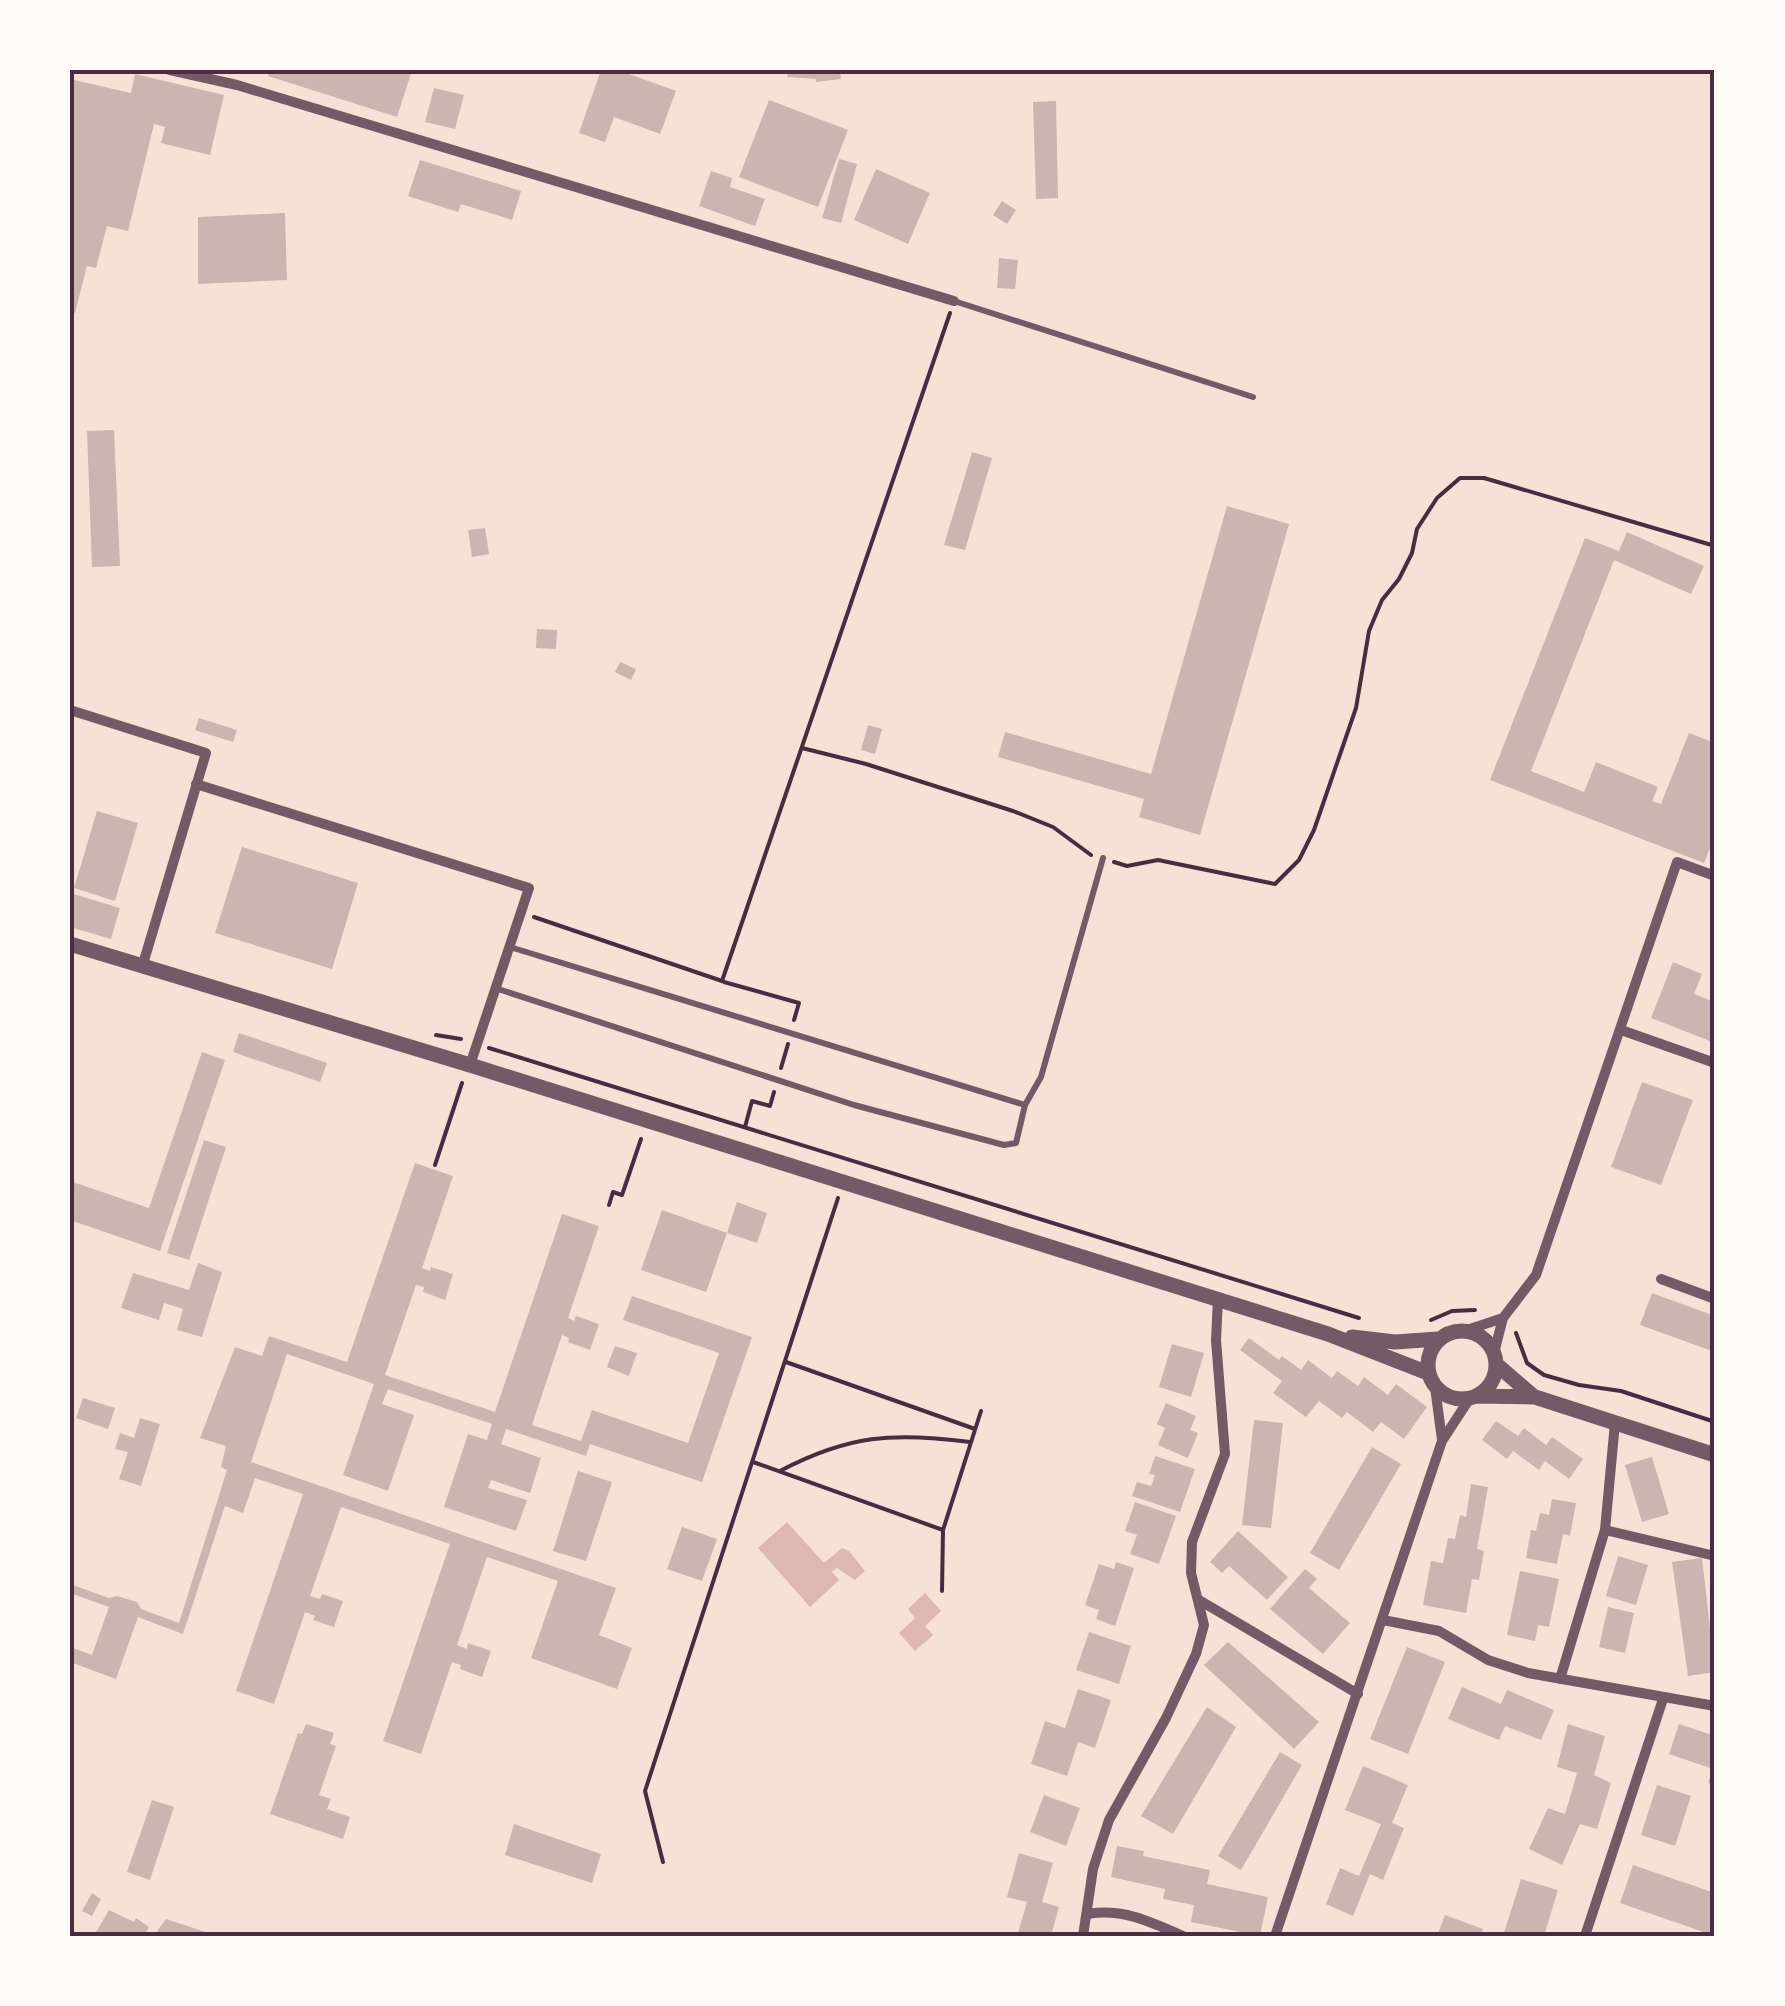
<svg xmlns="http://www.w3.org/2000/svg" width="1785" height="2006" viewBox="0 0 1785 2006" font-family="'Times New Roman',serif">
<rect width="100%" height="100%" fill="#f7e1d7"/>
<path fill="#dcb8b0" d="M787,1522L824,1563L842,1548L849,1551L865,1571L855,1580L837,1568L832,1572L839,1580L810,1607L758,1548Z
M925,1593L941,1611L925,1626L933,1635L915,1651L899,1633L915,1618L908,1609Z"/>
<path fill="#ccb4b1" d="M270,70H412L397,117L268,76Z
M601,70H618L676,91L660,134L614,117L605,142L579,133Z
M788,70H840L841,79L816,82V79L787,77Z
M135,74L224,95L210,155L161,143L165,127L154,124L128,231L107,226L96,268L87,266L75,313L70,312V79L131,93Z
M434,88L464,95L455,129L425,122Z
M769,100L848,130L818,207L739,177Z
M1056,101L1058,198L1036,199L1033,102Z
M839,159L857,164L841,223L822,218Z
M420,160L521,191L512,220L461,204L458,212L408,196Z
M876,169L930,193L908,244L854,220Z
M711,171L732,178L730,187L765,199L755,226L699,206Z
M1002,201L1016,210L1007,224L993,215Z
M285,213L287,280L198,284V217Z
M999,258L1018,260L1015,289L997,288Z
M114,430L120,566L92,567L87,431Z
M972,452L992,458L965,550L944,545Z
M1227,506L1289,524L1200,835L1139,817L1144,799L998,757L1005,732L1151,774Z
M485,528L489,554L472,557L468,530Z
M1627,532L1704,566L1691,594L1614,560L1531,771L1584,792L1596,762L1658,787L1652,801L1661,804L1689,733L1715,743V836L1704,863L1490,780L1585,538L1619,551Z
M537,629L557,630L556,649L536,648Z
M620,662L636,669L631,680L615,672Z
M199,718L237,730L233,742L195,730Z
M868,725L882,729L875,754L861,750Z
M97,811L138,823L115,901L74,888Z
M242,847L358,883L332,969L215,933Z
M70,893L120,908L111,939L70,927Z
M1673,962L1702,974L1694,994L1715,1002V1043L1651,1018Z
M239,1033L327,1063L320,1082L233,1052Z
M202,1052L225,1060L160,1251L70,1220V1181L149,1208Z
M1642,1082L1693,1100L1661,1185L1611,1167Z
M204,1140L226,1147L189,1260L167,1253Z
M415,1163L453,1176L422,1268L430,1271L431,1267L453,1274L445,1300L423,1292L424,1287L416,1285L385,1375L495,1412L562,1214L599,1226L568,1318L574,1321L576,1316L599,1324L590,1350L568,1342L569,1338L562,1335L532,1425L581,1441L592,1410L688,1443L719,1353L623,1320L632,1296L752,1337L702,1482L590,1444L586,1456L506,1429L501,1444L541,1458L530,1493L491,1480L488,1488L527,1500L516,1531L444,1507L468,1434L487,1440L492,1424L388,1389L382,1404L414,1415L388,1491L343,1475L374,1384L287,1354L251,1462L616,1588L599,1635L632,1648L617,1689L531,1658L558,1581L487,1557L457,1645L467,1649L468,1643L491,1651L482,1677L460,1669L461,1665L452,1662L421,1754L383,1741L450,1544L341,1507L310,1596L320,1599L322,1594L343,1601L334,1627L313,1620L315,1616L305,1612L274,1704L236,1691L303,1494L255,1478L243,1513L225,1506L183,1634L138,1617L116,1679L70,1662V1647L92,1655L109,1607L70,1593V1584L109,1598L117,1596L137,1602L141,1609L179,1623L227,1470L221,1467L226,1446L200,1438L235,1347L262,1356L269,1336L347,1362Z
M737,1202L767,1213L757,1243L727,1233Z
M662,1210L727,1233L706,1292L641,1270Z
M198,1263L222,1272L202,1337L177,1330L183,1309L164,1303L159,1320L121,1308L133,1273L189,1290Z
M1652,1293L1715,1316V1352L1640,1325Z
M1249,1338L1279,1360L1282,1356L1301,1370L1308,1360L1332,1378L1337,1371L1358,1386L1364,1377L1388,1395L1396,1384L1427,1407L1404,1439L1381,1422L1373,1432L1347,1412L1342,1418L1319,1401L1306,1417L1273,1393L1282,1381L1240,1350Z
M1172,1344L1204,1353L1191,1397L1159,1387Z
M615,1346L637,1353L629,1376L607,1367Z
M83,1398L115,1408L108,1429L76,1418Z
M1166,1403L1196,1416L1190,1430L1198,1433L1188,1458L1158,1445L1165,1428L1157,1424Z
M140,1418L160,1424L141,1486L119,1479L128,1452L115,1449L120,1433L134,1438Z
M1254,1420L1283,1423L1271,1528L1242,1525Z
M1496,1421L1518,1436L1524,1428L1546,1445L1552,1437L1583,1459L1569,1479L1545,1461L1539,1470L1513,1451L1507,1459L1482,1440Z
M1372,1447L1401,1464L1339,1570L1310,1553Z
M1155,1456L1195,1469L1180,1512L1132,1496L1137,1482L1151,1486L1155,1475L1149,1474Z
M1652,1457L1669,1514L1642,1522L1625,1465Z
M578,1471L612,1482L586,1561L553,1551Z
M1471,1484L1488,1487L1477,1549L1484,1551L1479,1580L1472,1579L1466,1613L1423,1605L1431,1561L1443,1563L1448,1538L1455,1539L1460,1515L1466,1517Z
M1552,1499L1576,1503L1570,1536L1563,1534L1557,1564L1526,1558L1531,1530L1536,1531L1540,1513L1549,1515Z
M1135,1502L1176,1516L1159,1564L1130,1554L1137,1535L1125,1531Z
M682,1527L717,1539L702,1581L667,1569Z
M1238,1531L1288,1577L1267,1600L1229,1566L1222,1573L1210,1562Z
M1618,1556L1648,1565L1636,1605L1606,1596Z
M1702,1558L1715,1672L1688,1676L1672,1562Z
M1116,1562L1134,1568L1115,1626L1096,1619L1099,1610L1085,1605L1099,1564L1114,1569Z
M1305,1569L1317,1579L1309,1588L1350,1623L1323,1654L1270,1609Z
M1520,1571L1559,1579L1549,1627L1538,1625L1535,1641L1507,1635Z
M1608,1607L1634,1613L1625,1653L1599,1647Z
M1089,1632L1131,1646L1119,1684L1076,1670Z
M1228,1642L1319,1722L1294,1749L1204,1665Z
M1407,1647L1445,1662L1408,1754L1370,1739Z
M1462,1687L1501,1704L1507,1690L1554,1710L1541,1740L1505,1726L1499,1740L1448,1719Z
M1078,1689L1111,1700L1095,1748L1078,1742L1067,1776L1031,1764L1045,1721L1065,1728Z
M1207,1707L1236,1727L1173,1834L1141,1816Z
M306,1724L334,1733L330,1744L336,1746L319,1795L331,1799L327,1809L350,1817L343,1839L270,1814L298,1733L302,1734Z
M1568,1724L1605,1736L1594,1775L1611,1783L1597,1829L1580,1824L1562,1865L1529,1849L1548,1808L1565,1814L1577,1773L1557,1767Z
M1679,1724L1715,1736V1786L1708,1783L1713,1769L1669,1754Z
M1280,1752L1302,1765L1241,1870L1218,1856Z
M1363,1766L1408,1785L1392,1823L1404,1828L1383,1880L1370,1874L1353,1916L1326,1904L1340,1868L1359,1876L1381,1824L1345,1810Z
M1657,1785L1691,1796L1675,1846L1641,1835Z
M1044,1795L1080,1808L1066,1846L1030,1832Z
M152,1800L174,1807L150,1880L127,1872Z
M514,1824L601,1854L592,1883L505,1855Z
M1117,1846L1144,1851L1143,1856L1210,1870L1207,1884L1268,1897L1260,1936L1191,1922L1194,1905L1163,1899L1165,1889L1111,1877Z
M1019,1853L1053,1863L1042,1902L1059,1907L1051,1936H1017L1027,1902L1007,1897Z
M1633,1865L1715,1893V1936L1620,1903Z
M1521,1879L1558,1890L1544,1936H1503Z
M92,1893L101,1899L92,1916L82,1911Z
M109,1910L134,1922L136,1918L149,1927L144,1936H102L96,1932Z
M1445,1915L1483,1929L1481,1936H1437Z
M166,1919L215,1935L214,1936H163L157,1931Z"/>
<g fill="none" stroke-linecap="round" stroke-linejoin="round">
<path stroke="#4a2c40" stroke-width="4" d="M802,748L866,764L1013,811L1053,827L1091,855
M1114,862L1127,866L1158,860L1275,884L1299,860L1314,830L1356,708L1369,631L1382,600L1399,579L1412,553L1417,529L1437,498L1460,478H1484L1715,546
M534,917L722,981L950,313
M724,982L799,1003L794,1020
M436,1035L461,1039
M489,1048L1359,1318
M781,1068L788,1044
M745,1127L752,1101L770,1106L774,1092
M435,1165L462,1083
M609,1205L613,1192L622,1195L641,1139
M1431,1320L1452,1311L1475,1310
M1516,1333L1527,1363L1544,1375L1579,1385L1621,1391L1715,1422
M786,1362L975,1429
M753,1462L943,1530
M780,1471C848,1435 893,1432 970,1442
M942,1591L943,1530L981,1411
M663,1862L645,1791L838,1198"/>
<path stroke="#755966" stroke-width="6" d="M954,301L1253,397
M510,947L1025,1105
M495,988L854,1105L1004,1145L1016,1143L1025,1105L1041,1077L1103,858"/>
<path stroke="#755966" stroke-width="10" d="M170,70L237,85L954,301
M70,710L206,753L143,964
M196,784L529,888L470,1065
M1621,1030L1715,1063
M1661,1279L1715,1299
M1467,1330L1503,1318
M1494,1353L1503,1318L1536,1275L1677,862L1715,876
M1435,1387L1442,1440
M1605,1530L1715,1556
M1199,1600L1358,1694
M1383,1620L1439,1631L1488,1660L1528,1673L1715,1706
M1560,1679L1605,1530L1615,1423
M1088,1914C1123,1908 1151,1922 1183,1936
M1083,1936L1093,1869L1109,1820L1166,1718L1196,1654L1204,1625L1191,1573L1192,1542L1225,1454L1216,1340L1218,1299
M1275,1936L1442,1441L1470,1398
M1585,1936L1663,1699"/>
<path stroke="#755966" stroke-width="15" d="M70,944L470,1065L1328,1334L1428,1373
M1428 1365a34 34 0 1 1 68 0a34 34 0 1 1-68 0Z
M1352,1337L1395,1342L1438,1339
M1496,1364L1532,1395
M1477,1396L1535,1397L1715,1455"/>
</g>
<rect width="1785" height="2006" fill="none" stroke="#fffaf5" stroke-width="145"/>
<rect x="72" y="72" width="1640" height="1862" fill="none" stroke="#4a2c40" stroke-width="4"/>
</svg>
